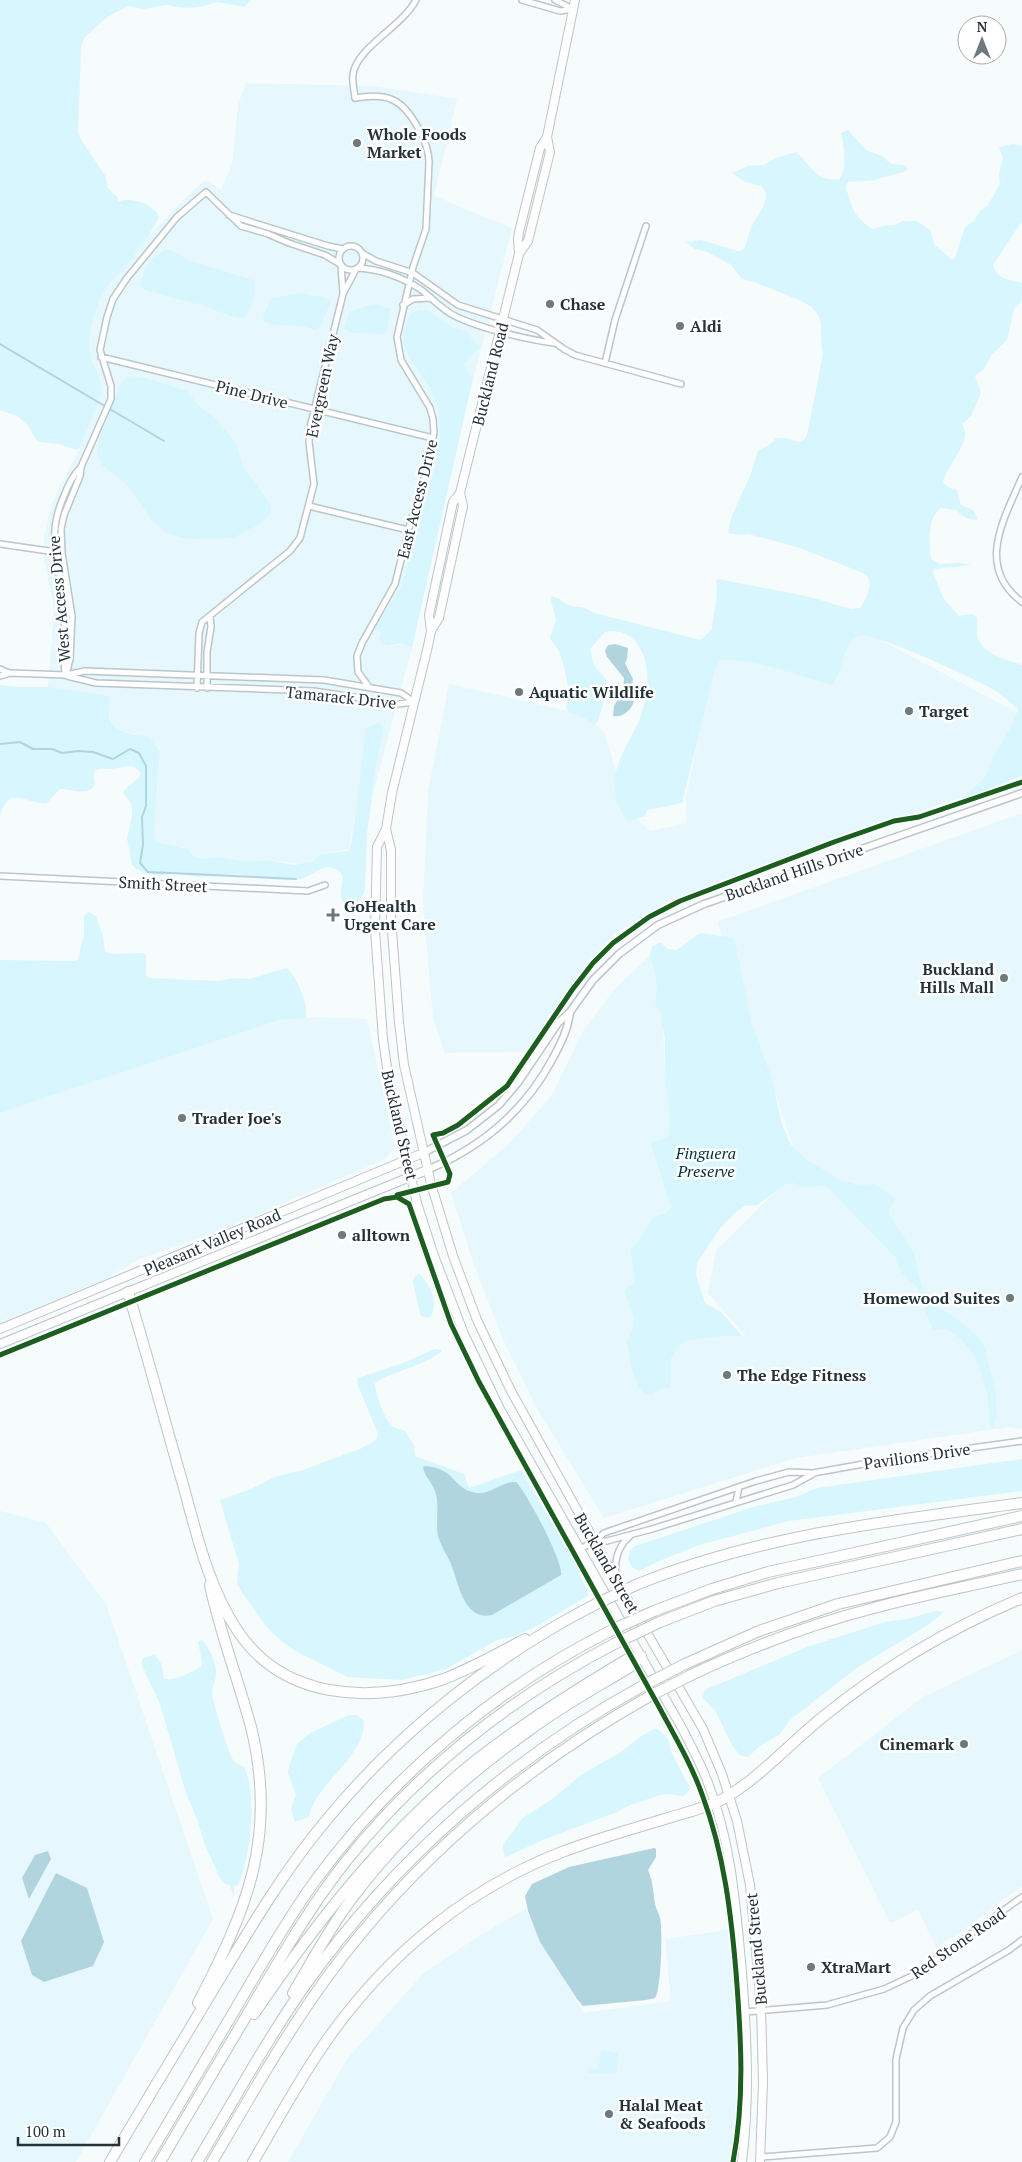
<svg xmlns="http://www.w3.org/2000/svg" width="1022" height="2162" viewBox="0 0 1022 2162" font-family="'PT Serif',serif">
<rect width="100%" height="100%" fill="#f6fbfc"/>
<path fill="#e6f8fd" d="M246,83L374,86L457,99L434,196L512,228L470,392L473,378L464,365L466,358L476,353L478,344L472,339L467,331L452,327L429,311L420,309L411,314L408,318L410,359L430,388L439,410L440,434L429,491L416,523L402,584L376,629L382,632L391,646L404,644L412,648L372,797L377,758L383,736L377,722L365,728L360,784L349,849L322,854L311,862L303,864L268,860L246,862L219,857L201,859L183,847H171L155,842L154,833L160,759L135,733L123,732L113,725L109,714L110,696L109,695H96L48,687L54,607L44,559V537L51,506L80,447L88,425L98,373L92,362L89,339L94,316L100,299L111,280L124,270L148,237L178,205L205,180L221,190L232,164L238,106Z
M856,627L1018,713L998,785L838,839L667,902L613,935L577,977L527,1052L445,1053L433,1018L423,903L428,792L449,684L586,715L604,732L628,810L650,831L687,823L686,798L716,654Z
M1022,813V1429L1009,1427L796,1458L604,1518L536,1407L503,1339L474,1265L451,1193L511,1142L552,1095L583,1031L614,990L660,946L665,1079L670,1117L671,1153L680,1216L635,1285L627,1293L637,1329L664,1370L681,1335L746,1336L708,1293L716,1250L791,1177L796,1155L717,922Z
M312,1017L367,1019L395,1147L385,1159L233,1225H236L140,1259L103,1280L0,1322V1113L279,1020Z
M0,1511L46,1523L106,1604L213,1919L76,2162H0Z
M1022,1650V1886L959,1933L936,1947L918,1910L890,1923L818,1778L923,1697Z
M525,1909L583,2013L671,2001L665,1939L733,1929L743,2027L740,2111L736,2162H288L347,2059L424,1973L477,1937Z"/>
<path fill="#d8f6fe" d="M0,0H251L244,7L218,2L199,7L185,8L167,5L143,9L128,6L107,17L84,38L81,47L78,132L80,138L106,177L107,187L118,198V202C128,196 155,204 159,217L148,237L124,270L111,281L100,299L94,316L89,339L92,362L98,373L102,391L80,447L77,450L59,444L40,442L36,440L29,427L19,417L0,410Z
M848,130L866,150L882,156L891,164L904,165L907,168L906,171L875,180L848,182C844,189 847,190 849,197C852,211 860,222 873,229L883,226L894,225L903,221H917L930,230L935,245L951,259L955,258L965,227L974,221L980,211L988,205L1000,184L999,174L1003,158L999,147L1013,144L1022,146V221L993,265C998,281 1009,279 1022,283V300L1014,309L1007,340L992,354L984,369L975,376L981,393L971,416L962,424C963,427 965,429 965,432C967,447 945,467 943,483L950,488L956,489L961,505L973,510L978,519C970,522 961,515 956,510L941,508C927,517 929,544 931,559L939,564L960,563L971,565L934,569L933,574L944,599L959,616L972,614L977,617C978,623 976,628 977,634C979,654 1006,659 1022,665V776L971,796L964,797L985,777L993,758L1012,725L1018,711L1017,708C1008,701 999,692 989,687C972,678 871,630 858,636C842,642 843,676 831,685C810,679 736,653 719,661L714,674L682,803L647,810L645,816L629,822C617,811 613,791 615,776C619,756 630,740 638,723C649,698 653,664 636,642C628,633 616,629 605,632L590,649C591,655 593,663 596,668C599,672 604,675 606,680C609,690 600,712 598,722L593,724L586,719L568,712L566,708L568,686L564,667L559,651L550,638L556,620L551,600L552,596L560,599L567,605L585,608L594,613L701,640L712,629C713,613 719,597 716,581L718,579L810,597L851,609L860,608C867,598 876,580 863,573L800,548L771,540L748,534L740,535L728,533L731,518L750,476L758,451L769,445L776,438H786L799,442L804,440L807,435L823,354L821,339V324L818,315L812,307L799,300L752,281L742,279L730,264L705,251L694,249L686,242L701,240L738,251L743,250C748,242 748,233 753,224C758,214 774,196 761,186L745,182L732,173L748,166L763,165L776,158L796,152C811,165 815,182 839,179C848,170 844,144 841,133Z
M165,249L170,250L191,261L253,280C258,291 251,308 246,317L237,318L201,305L144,290L140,284L148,263Z
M303,293L329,299L330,303L321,327L315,330C297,322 281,328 264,322L263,318L271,298Z
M373,304L391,309L387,331L384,334L352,333L344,329L349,312Z
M420,309L429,311L452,327L467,331L472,339L480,346C476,355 468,355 464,365L473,378L412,648C411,647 404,644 403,644C393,642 386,650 379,639L381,632L375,629L402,584L416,523L429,491L431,469L440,434L439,410L430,388L410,359L404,344V335L408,318L411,314Z
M128,376L146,378L187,391L199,406L214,417L236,443L243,466L270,504L271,513L261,523L233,538L188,539L166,533L153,522L135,495L123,481L102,465L97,452L98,443L121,383Z
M0,685L18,687H48L110,696C110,702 109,710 109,716C112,734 135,734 149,737L160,752L154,833L155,842L188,849L193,855L201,859L219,857L246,862L268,860L294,865L311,862L322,854L348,851L351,845L361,772L365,728L379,722L382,725L383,736L377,758L367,834L365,891L358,902H344C335,893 349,879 339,871C325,860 313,876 300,879C282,883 254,875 236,874C223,874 210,877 197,877C190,876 182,874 175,874C168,873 162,876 156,875C148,874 136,871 132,865L127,838L132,816V808L131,803L123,793C127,785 137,782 141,774C135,761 122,768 111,769C106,769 99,767 95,771C93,775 94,780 95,784C88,798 72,788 60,789L47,803C27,805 9,783 0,816Z
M88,912L96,916L103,936L105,952L115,954L143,953L146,956V975L149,978L218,981L236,978L250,979L286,968C295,973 311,1008 305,1018L279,1020L0,1113V960L74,961L78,959L84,934V916Z
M700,933L732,938L735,942L752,1024L771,1076L782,1125L791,1145L807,1160L842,1181L860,1185L875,1184L895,1198V1202L889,1209V1213L914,1253L922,1288L926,1296L937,1308L950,1314L972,1331L981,1341L985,1349L995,1391L997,1413L993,1427H991L990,1424C990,1391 979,1346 948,1330C945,1328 938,1331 933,1330L916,1285L911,1282L899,1270L896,1258L826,1186L804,1187L793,1183L786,1184L757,1205L744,1206L734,1214L721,1227L697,1263L696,1275L705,1303L721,1312L742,1336H723L684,1341L671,1358L670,1387L658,1390L651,1395C632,1392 631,1357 626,1341L632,1332L634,1318L624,1290L633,1284L635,1281L630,1249L639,1241L653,1217L666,1213L671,1207L651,1145L652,1142L669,1137L670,1117L665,1079V1039L661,1014L655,1004L657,984L650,954L652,947L660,942L668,949L677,950Z
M419,1274C430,1281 441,1309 428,1318L421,1316L420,1313L413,1282L414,1277Z
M435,1349L441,1350V1352C421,1367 395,1370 375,1383C375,1392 385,1423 394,1427C397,1429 401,1429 405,1431L414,1446L415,1456L464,1474L469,1488L521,1470L581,1572L579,1573L589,1595L537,1626L512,1637L497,1640L446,1669L402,1680L348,1677L297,1652L281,1641L267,1627L243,1594L237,1584L239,1564L220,1500L251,1489L275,1477L303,1470L360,1449L376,1440L378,1434L357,1383L358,1378L403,1363Z
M1022,1459V1491L789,1521L699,1545L659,1561L639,1571L632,1567L628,1559L631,1549L635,1546L753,1507L796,1497L817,1488Z
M936,1611L944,1612L928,1625L858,1667L791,1719L779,1735L761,1745L748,1757L741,1756L733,1747L716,1712L703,1698C704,1686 710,1688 719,1684L807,1647L885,1622L907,1619Z
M201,1640C209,1646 217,1664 216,1674C216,1681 212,1685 212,1693C214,1706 227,1749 233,1760C235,1764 242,1765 245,1768C257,1800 251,1853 238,1885L234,1886V1897L230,1885L225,1884L220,1878L205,1845L198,1822L186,1793L160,1704L141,1663L143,1658L155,1655L161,1663L164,1679C176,1681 191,1672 201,1667L202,1661L198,1642Z
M349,1715H356L364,1721C365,1759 314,1784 309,1817L295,1822L291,1809L296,1795L288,1773L289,1766L297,1744L310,1733Z
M654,1729L659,1730L669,1740L671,1752L689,1786V1790L684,1796L669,1794L660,1795L628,1806L617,1812L545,1839L506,1857L504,1855L503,1845L523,1818L552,1799L581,1775L621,1752L640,1737Z
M601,2050L618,2053L616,2074L588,2073L589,2068L598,2069Z"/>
<path fill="#b1d5df" d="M615,644L628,648L627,659L625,663L633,679L630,693L634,701C631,711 622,718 613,716L614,706L623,690L624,678L607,657L605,651L608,645Z
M426,1466C455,1469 452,1486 472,1492C490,1497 500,1481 516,1482C526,1491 564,1563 561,1575L492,1615C463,1621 459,1583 451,1564C447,1555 441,1546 438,1536C435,1522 440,1505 435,1491C432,1482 424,1476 423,1467Z
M654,1848L656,1849V1857L648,1870C653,1881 653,1891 655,1904C656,1909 659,1913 660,1918C663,1930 661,1991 655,1998L646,2000L583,2006L577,1999L540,1942L528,1911L525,1896L532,1884L569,1867Z
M48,1851L51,1859L29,1899L22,1878L35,1855Z
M56,1873L87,1888L104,1942L93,1966L44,1982L32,1975L21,1941Z"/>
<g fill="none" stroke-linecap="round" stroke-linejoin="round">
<path stroke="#b1d5df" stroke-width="2" d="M0,344L164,441
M0,744L20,742L33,749H52L62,753L78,751L93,752L113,759L130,749L139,753L146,766V806L142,817L143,845L140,863L148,872L296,879"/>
<defs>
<path id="minor" d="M522,0L560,11L573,9
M555,0L573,9
M229,215L328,246L343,249
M339 258a12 12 0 1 1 24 0a12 12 0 1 1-24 0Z
M362,253L376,261L413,273L458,305L537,330L564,349L575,355L681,384
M341,266L343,293
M358,268C379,269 402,277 420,289C431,297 440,308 453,315C478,328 525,339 553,343
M403,305L413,299L430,298
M101,357L433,438
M605,363L615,320L646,226
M1022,477C1004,519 975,567 1022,602
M309,506L408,530
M0,544L56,552
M0,669L9,673
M65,672C62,651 66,630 64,608C60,566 45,537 64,496C68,485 73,475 81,467
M66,675L70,659L72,616L62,553L61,529L64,515L80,476L81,467L111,399V386L100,350L107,317L113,299L127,278L177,217L206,192L241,226L268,234L289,243L325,255L340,264
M0,676L10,673L66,675L85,671L324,680L401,693L414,702
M67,676L96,683L314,691L398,704L414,702
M369,687L358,672L357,656L362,643L395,584L410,524L424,479L434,433L433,419L430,408L401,360L397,337L413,267L426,229L429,162C429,144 411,108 393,100C382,95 367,96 355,98C354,90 352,82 353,74C357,47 402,27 416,0
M197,688L199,633L202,622L290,551L300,538L314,484L309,442L310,427L343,294L356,269
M207,688V652L211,627L210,616
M0,876L308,891L325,885
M736,1502L739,1487
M595,1541H607L652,1529L793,1485L813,1474
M580,1549L595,1541L604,1533L756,1481L789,1472L813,1473L886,1460L1022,1441
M616,1577C614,1561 617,1547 630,1536
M745,2012L827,2005L884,1989L914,1975L1022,1897
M761,2157L877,2148L890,2137L896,2122V2059L903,2028L914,2010L930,1996L1009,1950L1022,1940"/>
<path id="tertiary" d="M423,1153L467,1130L499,1105L519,1081L558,1023L570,1012L593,980L619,954L658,925L704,904L1022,793
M427,1170C482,1147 525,1111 553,1058C561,1043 568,1030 570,1012"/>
<path id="secondary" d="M519,254L518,239L519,232L540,148L547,137
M460,493L453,502L429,615L431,631L428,646L392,793L386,829L377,847L375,930L383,1039L388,1075L400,1129L417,1203L433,1253L464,1334L500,1409L682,1728C691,1746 701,1764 708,1783C732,1844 736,1908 742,1973C747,2036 750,2099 742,2162
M431,631L439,618L463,506L460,493L519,254L528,241L550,152L547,137L575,0
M386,829L391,850V918L399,1022L404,1065L431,1184L453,1256L477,1320L511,1391L611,1571L703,1729L722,1774L737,1821L750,1885L761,2006L763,2082L760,2162
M0,1329L423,1153
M0,1344L427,1170"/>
<path id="motorway" d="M128,1292C148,1357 165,1423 184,1488C197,1536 209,1588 237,1630C283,1700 371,1704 444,1679C472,1668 499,1653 525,1639
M638,1584C763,1534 890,1521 1022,1503
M654,1611L712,1589L768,1572L1022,1516
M660,1622L714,1601L778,1583L1022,1529
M685,1664L759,1631L838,1604L1022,1561
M691,1675C749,1648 808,1625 870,1609C920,1595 971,1586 1022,1574
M293,1993C312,1961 330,1927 353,1897C402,1832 465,1776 531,1729C562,1706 597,1687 630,1667L640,1657
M198,2003C247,1909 278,1836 251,1727C238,1679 220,1633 210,1585
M254,2014C317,1921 387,1832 475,1761C523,1723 574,1691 626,1660L641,1656
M110,2162C144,2104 179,2047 213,1990C248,1932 281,1875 324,1823C397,1733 493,1657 596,1604
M145,2162C178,2107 210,2052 243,1996C266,1957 288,1918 315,1881C392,1776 494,1689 612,1630
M160,2162C191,2109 223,2056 254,2003C283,1954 311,1905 347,1860C421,1768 513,1696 618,1642
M197,2162C233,2102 266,2041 306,1984C394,1860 511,1758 644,1685
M212,2162C249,2099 285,2035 328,1976C413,1860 525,1766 650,1696
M253,2162C277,2121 300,2078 327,2040C386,1956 466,1889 562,1852C596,1839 631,1829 665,1819C683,1813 704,1809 721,1800C759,1779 790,1743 824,1716C884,1667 950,1628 1022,1598"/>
</defs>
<use href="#minor" stroke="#bcc6c8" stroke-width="8"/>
<use href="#tertiary" stroke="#bcc6c8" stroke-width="9"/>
<use href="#secondary" stroke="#bcc6c8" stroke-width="10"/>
<use href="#motorway" stroke="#bcc6c8" stroke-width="12"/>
<use href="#minor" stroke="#fefeff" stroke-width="5"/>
<use href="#tertiary" stroke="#fefeff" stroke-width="6"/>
<use href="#secondary" stroke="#fefeff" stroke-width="8"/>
<use href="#motorway" stroke="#fefeff" stroke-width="10"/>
<defs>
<path id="motorway-bridge" d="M596,1604L638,1584
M612,1630L654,1611
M618,1642L660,1622
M644,1685L685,1664
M650,1696L691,1675"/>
</defs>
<use href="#motorway-bridge" stroke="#bcc6c8" stroke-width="12" stroke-linecap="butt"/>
<use href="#motorway-bridge" stroke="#fefeff" stroke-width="10"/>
<defs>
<path id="cycleway" d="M397,1195L448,1182L450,1174L433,1135L443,1133L458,1125L507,1086L572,990L593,963L613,943L649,917L680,901L834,842L894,821L919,817L1022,782
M0,1355L384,1199L397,1197L409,1204L451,1324L479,1382L658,1705C674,1735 692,1765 703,1797C724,1854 731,1913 736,1972C741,2036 745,2099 733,2162"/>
</defs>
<use href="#cycleway" stroke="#fff" stroke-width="8"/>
<use href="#cycleway" stroke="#1b5e20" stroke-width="5"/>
</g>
<g fill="#6d797c" stroke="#fff" stroke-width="2">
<circle cx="357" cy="143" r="5"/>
<circle cx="550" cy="304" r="5"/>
<circle cx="680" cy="326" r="5"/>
<circle cx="519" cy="692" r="5"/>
<circle cx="909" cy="711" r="5"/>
<path d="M330.5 907.5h5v5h5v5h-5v5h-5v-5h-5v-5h5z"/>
<circle cx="1004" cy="978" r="5"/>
<circle cx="182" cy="1118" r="5"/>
<circle cx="342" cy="1235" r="5"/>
<circle cx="1010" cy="1298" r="5"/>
<circle cx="727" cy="1375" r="5"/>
<circle cx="964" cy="1744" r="5"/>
<circle cx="811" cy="1967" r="5"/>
<circle cx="609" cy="2114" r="5"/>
</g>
<g text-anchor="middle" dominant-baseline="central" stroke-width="5" stroke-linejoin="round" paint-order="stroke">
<g font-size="16" font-weight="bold" fill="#233337" stroke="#fff" text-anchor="start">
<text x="367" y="134">Whole Foods<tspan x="367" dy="18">Market</tspan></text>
<text x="560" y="304">Chase</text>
<text x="690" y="326">Aldi</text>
<text x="529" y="692">Aquatic Wildlife</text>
<text x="919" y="711">Target</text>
<text x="344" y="906">GoHealth<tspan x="344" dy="18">Urgent Care</tspan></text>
<text x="994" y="969" text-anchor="end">Buckland<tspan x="994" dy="18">Hills Mall</tspan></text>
<text x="192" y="1118">Trader Joe's</text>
<text x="352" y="1235">alltown</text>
<text x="1000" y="1298" text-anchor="end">Homewood Suites</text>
<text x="737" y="1375">The Edge Fitness</text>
<text x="954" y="1744" text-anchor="end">Cinemark</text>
<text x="821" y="1967">XtraMart</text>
<text x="619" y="2105">Halal Meat<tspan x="619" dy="18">&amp; Seafoods</tspan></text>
</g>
<g font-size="16" fill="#233337" stroke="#fff">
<text transform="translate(490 374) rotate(-76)">Buckland Road</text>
<text transform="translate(322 386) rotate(-78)">Evergreen Way</text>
<text transform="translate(252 394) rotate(14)">Pine Drive</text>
<text transform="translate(417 499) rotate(-76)">East Access Drive</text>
<text transform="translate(59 599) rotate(-95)">West Access Drive</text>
<text transform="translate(341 697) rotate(6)">Tamarack Drive</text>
<text transform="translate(794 872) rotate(-19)">Buckland Hills Drive</text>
<text transform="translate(163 884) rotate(3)">Smith Street</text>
<text transform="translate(400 1125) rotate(77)">Buckland Street</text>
<text transform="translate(212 1242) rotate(-23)">Pleasant Valley Road</text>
<text transform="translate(917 1456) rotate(-8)">Pavilions Drive</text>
<text transform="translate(607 1563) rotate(60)">Buckland Street</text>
<text transform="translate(958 1943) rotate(-35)">Red Stone Road</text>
<text transform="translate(756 1949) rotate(-95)">Buckland Street</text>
</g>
<g font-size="16" font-style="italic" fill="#02333d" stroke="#fff">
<text x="706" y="1153">Finguera<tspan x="706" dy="18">Preserve</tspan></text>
</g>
</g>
<g transform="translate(982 40)"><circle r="24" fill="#ffffff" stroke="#a7adaf"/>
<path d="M0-4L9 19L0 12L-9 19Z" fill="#6d797c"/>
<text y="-8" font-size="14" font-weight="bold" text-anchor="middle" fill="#233337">N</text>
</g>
<path d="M18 2137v8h101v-8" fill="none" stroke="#233337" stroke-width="2.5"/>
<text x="25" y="2137" font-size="15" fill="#233337" stroke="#ffffff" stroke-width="4" paint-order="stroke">100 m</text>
</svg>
